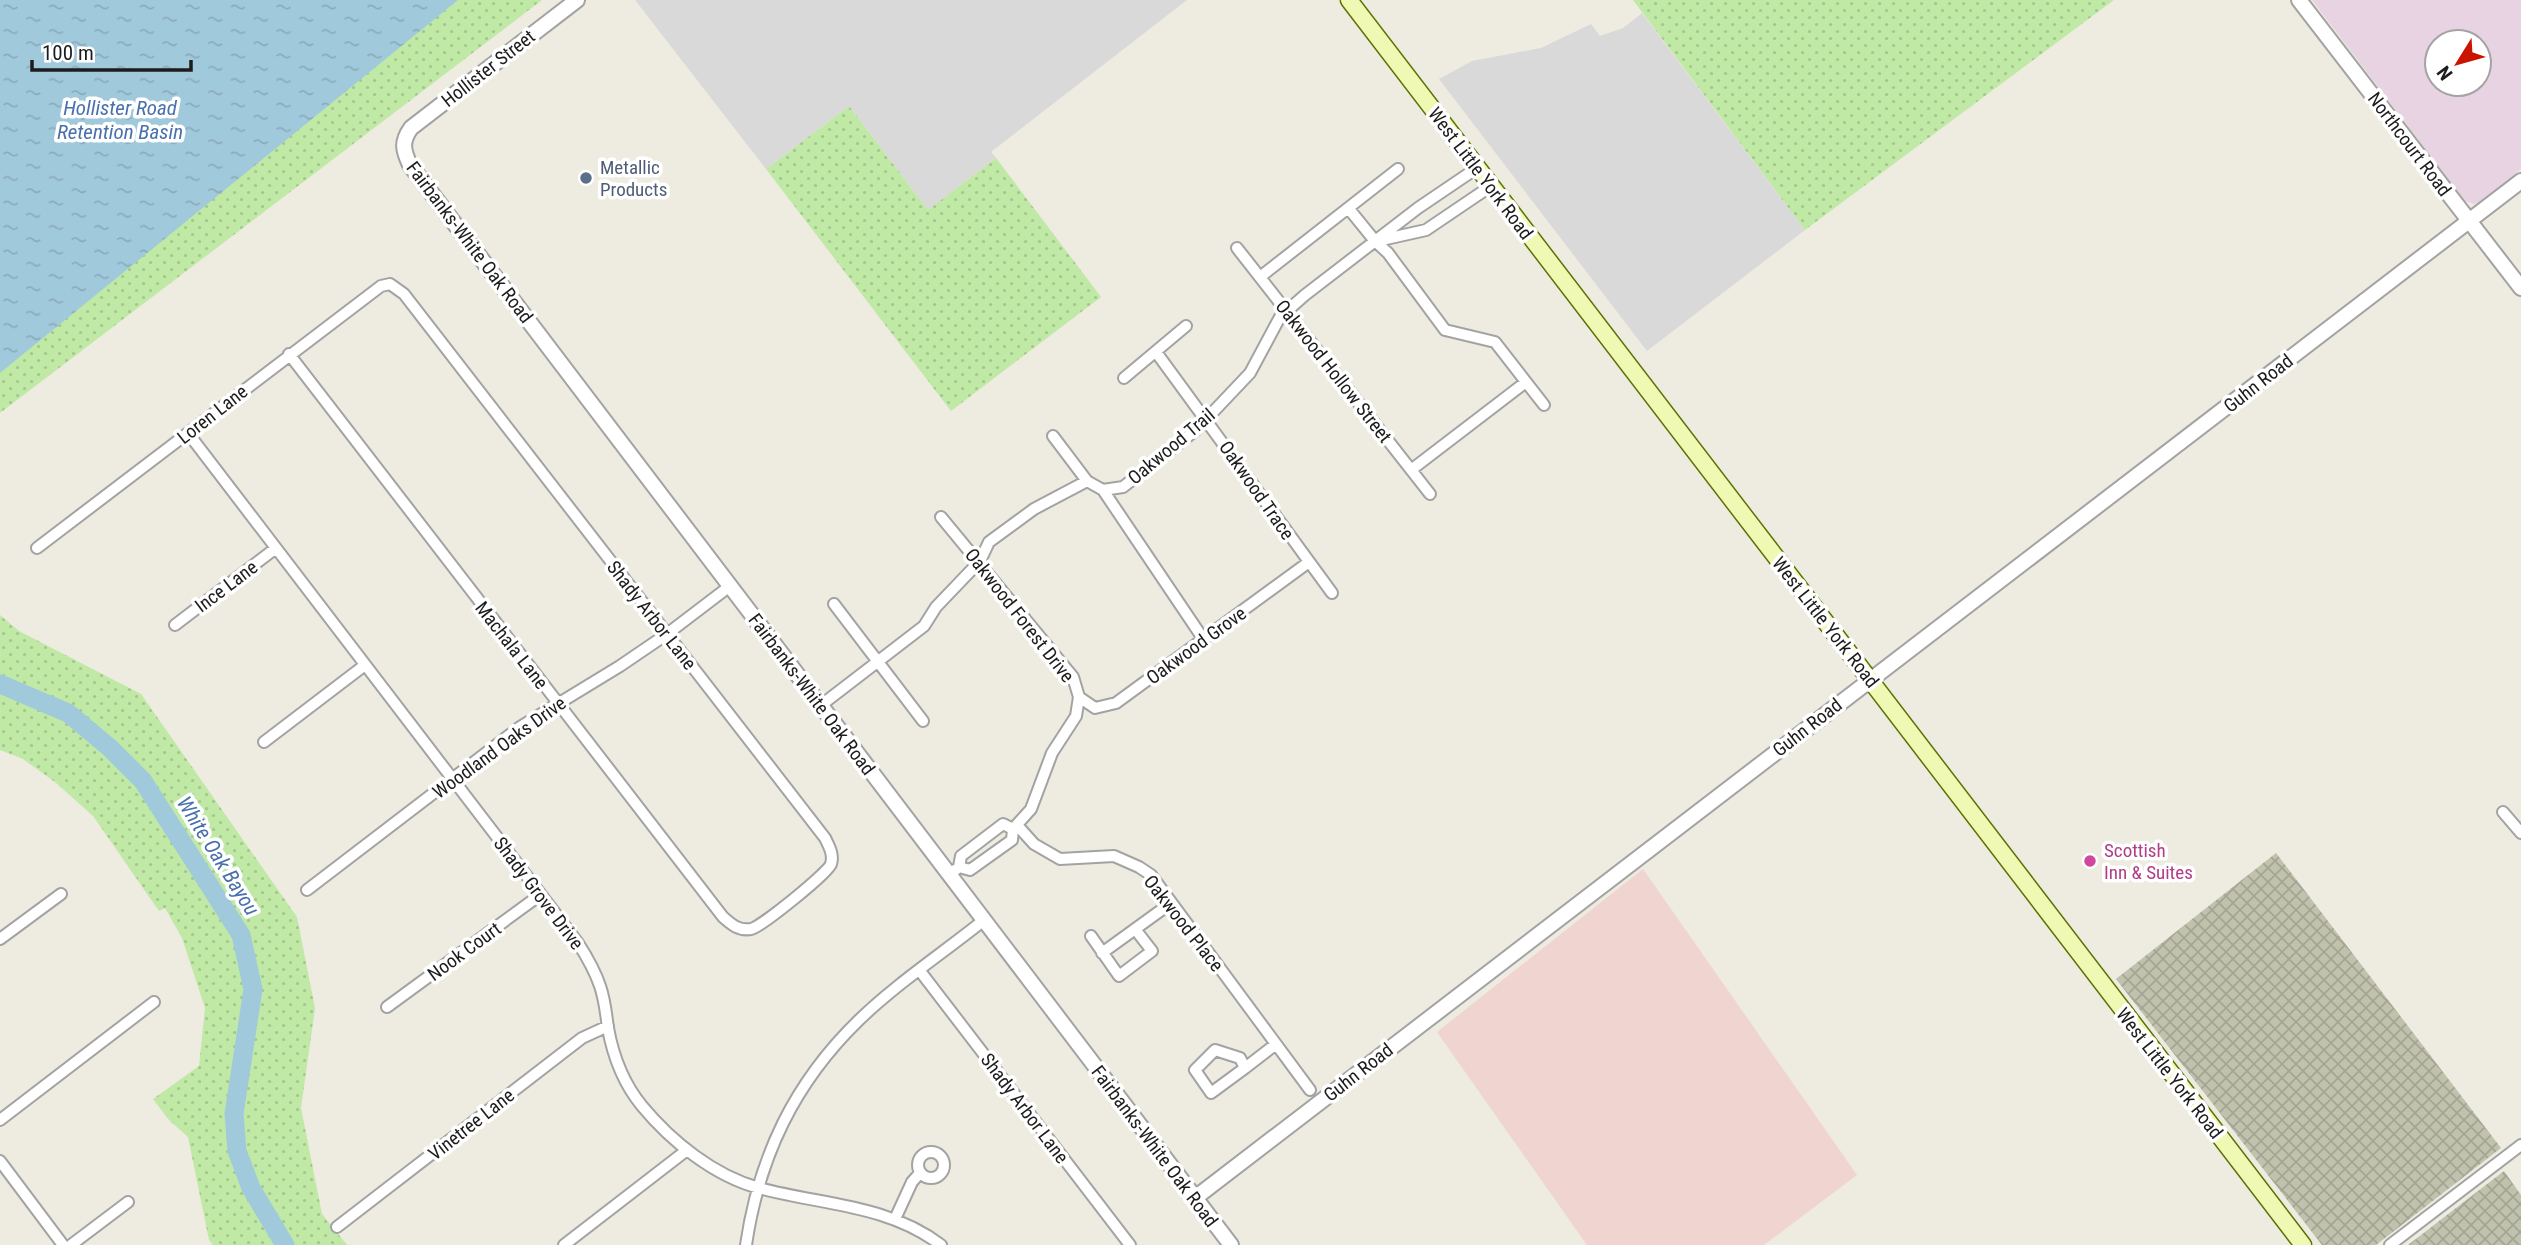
<svg xmlns="http://www.w3.org/2000/svg" width="2521" height="1245" font-family="'Roboto Condensed',sans-serif">
	<style>
		.residential { fill: #dad9d9 }
		.commercial { fill: #efd4d0 }
		.industrial { fill: #e7d3e1; fill-rule: evenodd }
		.construction { fill: url(#construction-cross-hatch) }
		.grass { fill: url(#grass-dots) }
		.water { fill: url(#water-ripples) }
		.lines { fill: none; stroke-linecap: round; stroke-linejoin: round }
		.river { stroke: #a1c9dc; stroke-width: 19 }
		.minor-casing { stroke: #a3a3a3; stroke-width: 14 }
		.tertiary-casing { stroke: #a3a3a3; stroke-width: 18 }
		.secondary-casing { stroke: #5b7204; stroke-width: 19 }
		.minor { stroke: #fff; stroke-width: 10 }
		.tertiary { stroke: #fff; stroke-width: 14 }
		.secondary { stroke: #eff9b4; stroke-width: 16 }
		.service-dot { fill: #5c6f8a; stroke: #fff; stroke-width: 2.5 }
		.hotel-dot { fill: #d1479c; stroke: #fff; stroke-width: 2.5 }
		.labels { text-anchor: middle; stroke-width: 7; stroke-linejoin: round; paint-order: stroke }
		.street-label { font-size: 19px; fill: #1c1c1c; stroke: #fff }
		.service-label { font-size: 19px; fill: #4e5e75; stroke: #fff; text-anchor: start }
		.hotel-label { font-size: 19px; fill: #b23c85; stroke: #fff; text-anchor: start }
		.water-label { font-size: 21px; font-style: italic; fill: #4970ac; stroke: #fff }
	</style>
	<defs>
		<pattern id="construction-cross-hatch" width="8" height="8" patternUnits="userSpaceOnUse" patternTransform="scale(1.75)"><rect width="8" height="8" fill="#c0c2ad"/><path d="M0 0l8 8M0 8l8-8" fill="none" stroke="#a4a694"/></pattern>
		<pattern id="grass-dots" width="8" height="8" patternUnits="userSpaceOnUse" patternTransform="scale(1.75)"><rect width="8" height="8" fill="#c0e9a6"/><path d="M2 2h.1M6 6h.1" fill="none" stroke="#a4c78e" stroke-width="1.8" stroke-linecap="round"/></pattern>
		<pattern id="water-ripples" width="26" height="14" patternUnits="userSpaceOnUse" patternTransform="scale(1.75)"><rect width="26" height="14" fill="#a1c9dc"/><path d="M2 4q2-2 4 0t4 0M15 11q2-2 4 0t4 0" fill="none" stroke="#8aacbc"/></pattern>
	</defs>
	<rect width="100%" height="100%" fill="#eeebe1"/>
	<path class="residential" d="M635,0H1187L991,152L996,158L928,210L849,106L766,169Z
		M1642,13L1805,230L1647,351L1439,79L1472,61L1541,48L1591,24L1600,36L1623,28Z"/>
	<path class="commercial" d="M1643,869L1857,1175L1764,1245H1587L1437,1032Z"/>
	<path class="industrial" d="M2312,0H2521V169L2479,202L2474,204L2465,201ZM2437,42H2479V84H2437Z"/>
	<path class="construction" d="M2276,853L2501,1148L2376,1245H2322L2116,979Z
		M2504,1171L2521,1195V1245H2408Z"/>
	<path class="grass" d="M0,0H542L0,413Z
		M1633,0H2114L1805,230Z
		M849,106L928,210L996,158L1101,297L951,411L766,169Z
		M0,615L19,631L141,694L297,917L315,1008L301,1108L322,1214L347,1245H213L209,1240L188,1137L169,1120L153,1099L199,1066L205,1008L182,938L165,908L159,911L93,816L55,782L23,759L0,750Z"/>
	<path class="water" d="M0,0H458L0,373Z"/>
	<g class="lines">
		<path class="river" d="M0,684L68,713L110,748L143,781L241,935L253,989L234,1114L237,1151L251,1188L285,1245"/>
		<g class="minor-casing">
			<path id="minor" d="M1349,209L1375,241L1388,253L1445,330L1495,342L1544,405
				M1377,241L1426,230L1491,186
				M1237,248L1430,494
				M1260,277L1398,169
				M1156,352L1332,593
				M1124,378L1186,326
				M188,433L578,943C587,957 595,971 600,986C605,1000 606,1014 608,1028C613,1056 624,1084 642,1106C671,1141 714,1176 759,1188C821,1205 887,1204 941,1245
				M1053,436L1087,481L1103,490L1204,640
				M1411,470L1526,382
				M1103,490L1123,487L1196,430L1250,373L1280,317L1305,295L1418,208L1477,168
				M941,517L1073,677L1079,697L1076,716L1052,753L1031,809L1013,829L1012,840L970,870L959,867
				M37,548L381,286L390,284L404,294L825,838C829,846 834,855 831,864C828,873 761,927 751,929C739,931 732,925 723,917L289,354
				M834,604L923,721
				M175,625L276,548
				M1079,697L1095,708L1116,703L1309,562
				M820,706L924,626L936,607L980,561L989,542L1034,509L1087,481
				M264,742L365,665
				M2503,812L2521,833
				M1017,825L1034,844L1060,859L1114,856L1139,867L1151,875L1310,1090
				M954,871L959,867L961,856L1003,824L1013,829
				M307,890L520,727L620,666L667,634L730,586
				M1091,936L1119,976L1152,951L1135,929
				M0,939L61,894
				M1102,953L1171,903
				M920,971L1130,1245
				M387,1007L540,895
				M1215,1050L1240,1058L1245,1068L1211,1093L1195,1070Z
				M1245,1068L1276,1044
				M0,1120L154,1002
				M918 1165a13 13 0 1 1 26 0a13 13 0 1 1-26 0Z
				M0,1161L63,1245
				M895,1219L912,1182L920,1173
				M337,1227L582,1038L608,1026
				M71,1245L128,1202
				M564,1245L687,1150
				M746,1245C759,1157 794,1083 859,1020C896,984 943,953 984,920
				M2390,1245L2521,1145"/>
		</g>
		<g class="tertiary-casing">
			<path id="tertiary" d="M577,0L411,128C401,142 403,150 410,165L1231,1245
				M2299,0L2521,288
				M1195,1198L2521,181"/>
		</g>
		<g class="secondary-casing">
			<path id="secondary" d="M1349,0L2303,1245"/>
		</g>
		<use href="#minor" class="minor"/>
		<use href="#tertiary" class="tertiary"/>
		<use href="#secondary" class="secondary"/>
	</g>
	<circle class="service-dot" cx="586" cy="178" r="7"/>
	<circle class="hotel-dot" cx="2090" cy="861" r="7"/>
	<g class="labels">
		<g class="street-label">
			<text transform="translate(488 68) rotate(-38)" y="7">Hollister Street</text>
			<text transform="translate(2410 144) rotate(53)" y="7">Northcourt Road</text>
			<text transform="translate(1481 173) rotate(53)" y="7">West Little York Road</text>
			<text transform="translate(470 242) rotate(53)" y="7">Fairbanks-White Oak Road</text>
			<text transform="translate(1334 371) rotate(52)" y="7">Oakwood Hollow Street</text>
			<text transform="translate(2258 383) rotate(-38)" y="7">Guhn Road</text>
			<text transform="translate(212 414) rotate(-38)" y="7">Loren Lane</text>
			<text transform="translate(1171 446) rotate(-40)" y="7">Oakwood Trail</text>
			<text transform="translate(1257 490) rotate(55)" y="7">Oakwood Trace</text>
			<text transform="translate(226 586) rotate(-37)" y="7">Ince Lane</text>
			<text transform="translate(652 615) rotate(52)" y="7">Shady Arbor Lane</text>
			<text transform="translate(1020 615) rotate(52)" y="7">Oakwood Forest Drive</text>
			<text transform="translate(1826 622) rotate(52)" y="7">West Little York Road</text>
			<text transform="translate(512 645) rotate(52)" y="7">Machala Lane</text>
			<text transform="translate(1196 645) rotate(-36)" y="7">Oakwood Grove</text>
			<text transform="translate(812 694) rotate(53)" y="7">Fairbanks-White Oak Road</text>
			<text transform="translate(1807 727) rotate(-38)" y="7">Guhn Road</text>
			<text transform="translate(499 747) rotate(-36)" y="7">Woodland Oaks Drive</text>
			<text transform="translate(539 893) rotate(53)" y="7">Shady Grove Drive</text>
			<text transform="translate(1184 923) rotate(52)" y="7">Oakwood Place</text>
			<text transform="translate(464 951) rotate(-36)" y="7">Nook Court</text>
			<text transform="translate(1358 1072) rotate(-38)" y="7">Guhn Road</text>
			<text transform="translate(2170 1073) rotate(52)" y="7">West Little York Road</text>
			<text transform="translate(1025 1108) rotate(53)" y="7">Shady Arbor Lane</text>
			<text transform="translate(471 1124) rotate(-38)" y="7">Vinetree Lane</text>
			<text transform="translate(1155 1146) rotate(53)" y="7">Fairbanks-White Oak Road</text>
		</g>
		<g class="service-label">
			<text x="600" y="174">Metallic<tspan x="600" dy="22">Products</tspan></text>
		</g>
		<g class="hotel-label">
			<text x="2104" y="857">Scottish<tspan x="2104" dy="22">Inn &amp; Suites</tspan></text>
		</g>
		<g class="water-label">
			<text x="120" y="115">Hollister Road<tspan x="120" dy="24">Retention Basin</tspan></text>
			<text transform="translate(218 856) rotate(58)" y="7">White Oak Bayou</text>
		</g>
	</g>
	<g transform="translate(2458 63) rotate(233)"><circle r="33" fill="#ffffff" stroke="#a4a4a4" stroke-width="2"/>
	<path d="M0-5L12 26L0 18L-12 26Z" fill="#c81400"/>
	<text y="-10" font-size="19" font-weight="bold" text-anchor="middle" fill="#1c1c1c">N</text>
	</g>
	<path d="M32 60v10h159v-10" fill="none" stroke="#1c1c1c" stroke-width="3.5"/>
	<text x="42" y="60" font-size="21" fill="#1c1c1c" stroke="#ffffff" stroke-width="5" paint-order="stroke">100 m</text>
</svg>
